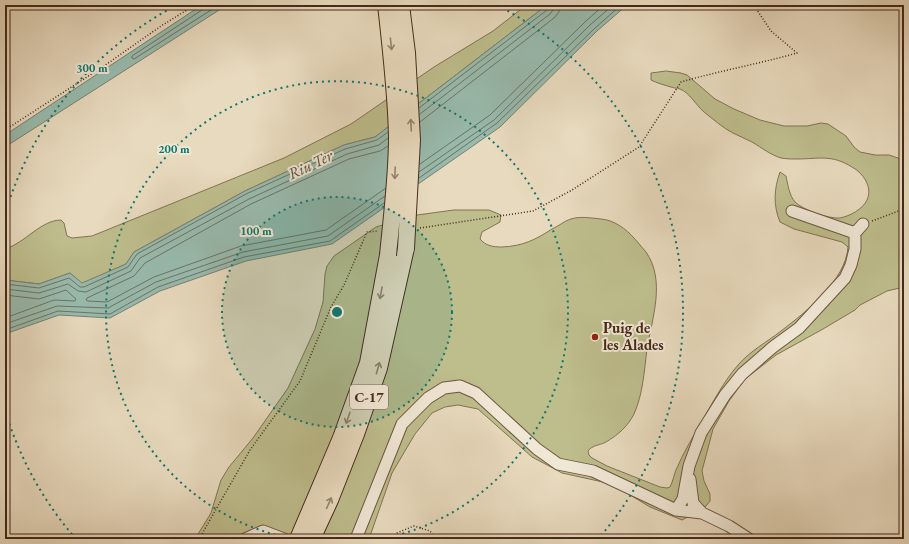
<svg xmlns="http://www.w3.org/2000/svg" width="909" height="544" font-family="'EB Garamond',serif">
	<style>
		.green { fill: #bebd8c; stroke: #827352 }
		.water { fill: #98bbae; stroke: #778172 }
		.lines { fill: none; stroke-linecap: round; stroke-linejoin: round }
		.shore { stroke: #6f7264; stroke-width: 1 }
		.minor-casing { stroke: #6e5542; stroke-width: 13 }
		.highway-casing { stroke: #462919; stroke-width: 18 }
		.path { stroke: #462919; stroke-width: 1.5; stroke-dasharray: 1 2; stroke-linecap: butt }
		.minor { stroke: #f0e7d5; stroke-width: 11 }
		.highway { stroke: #e8dabe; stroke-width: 16 }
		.highway-bridge-casing { stroke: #462919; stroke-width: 18; stroke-linecap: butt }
		.highway-bridge { stroke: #e8dabe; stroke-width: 16 }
		.oneway { stroke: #97826c }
		.ring { fill: none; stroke: #0f766e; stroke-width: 2; stroke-dasharray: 2 4 }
		.poi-dot { fill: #8f2418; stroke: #f0e7d5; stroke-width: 1.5 }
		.labels { text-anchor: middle; stroke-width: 4; stroke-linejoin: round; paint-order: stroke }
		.shield { fill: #f0e7d5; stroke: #796251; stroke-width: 1 }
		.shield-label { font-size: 14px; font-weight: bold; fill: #462919 }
		.poi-label { font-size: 15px; font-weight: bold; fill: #462919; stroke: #f0e7d5; text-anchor: start }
		.water-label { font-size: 16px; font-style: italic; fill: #5a4e3e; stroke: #f0e7d5 }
		.centre { fill: #0f766e; stroke: #f0e7d5; stroke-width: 2 }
		.ring-label { font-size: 12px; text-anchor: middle; font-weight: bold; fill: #0f766e; stroke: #f0e7d5; stroke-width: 4; stroke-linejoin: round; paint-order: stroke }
	</style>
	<rect width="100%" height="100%" fill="#e8dabe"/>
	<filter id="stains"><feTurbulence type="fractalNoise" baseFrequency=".005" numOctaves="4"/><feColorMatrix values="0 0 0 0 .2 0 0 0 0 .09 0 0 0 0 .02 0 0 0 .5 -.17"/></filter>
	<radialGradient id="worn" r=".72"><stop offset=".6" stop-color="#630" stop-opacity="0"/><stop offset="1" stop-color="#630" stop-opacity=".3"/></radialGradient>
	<path class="green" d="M529,5H547L375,137L344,145L245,191L134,252L126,264L82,284L70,273L39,284L5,280V249C25,243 41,220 61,220L64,223L67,236L72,238L92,236L284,158L351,124L434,67L493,31L520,10Z
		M666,71L681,73L687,75L715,99L734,109L760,120L784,126H807L821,123L828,124L846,136L854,147L860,152L875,155H889L904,160V287L887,291L860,305L855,310L823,329L776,355L745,379L729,401L713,429L702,471L704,481L710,494V501L706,506L699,511L682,520L650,507L612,484L562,473L551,467L532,457L478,409L458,405L445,407L432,413L415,434L392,473L369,539H195L211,513L221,480L229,467L253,438L288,388L315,329L323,302L325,274L327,266L334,256L376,227L417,215L454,210H489L501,215L500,222L482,232L480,239C486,246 493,247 502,247C523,246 535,240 552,229C559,226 564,221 571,219C580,216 591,218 601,219C614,220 626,229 634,238C638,243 642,247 646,252C666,281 652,318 647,349C644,372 643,394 634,414C628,426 618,435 606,442C601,445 592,445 588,451L589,455L592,458L607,466L660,487L667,488L670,487C673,481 674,475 676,470C683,453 693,437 702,421C713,402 724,381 738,365C750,351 767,342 781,331C806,312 846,280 848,247L842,242L794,229L780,222C773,205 774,189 780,172L786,176C788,185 789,195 795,202C803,210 829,219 840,218C850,216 863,209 867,200C873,187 863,173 852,167C831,154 819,159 797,159C792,159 786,159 781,158C771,155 762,148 752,142C746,139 739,136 733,133C723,128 713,119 704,112C695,104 690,93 680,89C677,88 673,88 671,87C664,85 657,83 651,80V73Z"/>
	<path class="water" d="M202,5H227L5,147V135Z
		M547,5H627L597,31L500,127L332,244L246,261L160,291L110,318L59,315L5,334V280L39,284L70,273L82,283L126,264L134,252L245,191L344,145L375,137Z"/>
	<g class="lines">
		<path class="shore" d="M204,5L202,10L132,56V58L134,59L219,5
			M419,108L547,10L549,5
			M420,114L550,14L553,10L554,5
			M420,122L554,18L559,12L560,5
			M420,164L490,115L586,21L604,5
			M419,172L494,120L590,25L613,5
			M419,178L497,123L594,29L621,5
			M386,188L326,230L241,246L154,277L107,302L88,301L86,300L87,298L134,276L145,263L251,204L349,159L380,151L388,146
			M5,284L39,288L69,278L80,287H84L128,267L137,254L246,194L345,149L377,140L388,132
			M5,289L39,293L68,284L78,291L86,292L131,271L140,258L249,199L347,154L379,145L388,138
			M5,295L39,299L66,290L76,299L75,301L54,300L5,318
			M5,324L57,306L108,308L156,282L243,252L328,236L385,196
			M5,330L58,311L110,314L158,287L244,257L330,241L384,203"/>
		<g class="minor-casing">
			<path id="minor" d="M792,211L855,233
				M690,479L693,503L702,513
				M676,510L683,499L689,466L701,433L725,395L742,374L773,347L799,328L845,278L851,265L855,249V233L863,224
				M245,539L263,531L284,539
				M356,539L402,424L428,398L444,388L460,386L476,393L537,449L558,464L593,471L676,510L702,513L729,526L749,539"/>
		</g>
		<g class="highway-casing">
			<path id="highway" d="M298,539L341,438L368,363L388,255
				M312,539L330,500L356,434L379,368L406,248"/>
		</g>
		<path class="path" d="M5,130L104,66L161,26L195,5
			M872,221L904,209
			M420,228L533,211L572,190L639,147L681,82C719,71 758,64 797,53L771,31L755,7V5
			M199,539L250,450L300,381L331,307L344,285L367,232L378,231
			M390,539L397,533L414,526L430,531L436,539"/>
		<use href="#minor" class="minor"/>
		<use href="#highway" class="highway"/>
		<g class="highway-bridge-casing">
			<path id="highway-bridge" d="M386,5C391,49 396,92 397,136C397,176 392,215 388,255
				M401,5L407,53L412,140L406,248"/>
		</g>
		<use href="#highway-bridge" class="highway-bridge"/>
	</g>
	<defs><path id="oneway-shaft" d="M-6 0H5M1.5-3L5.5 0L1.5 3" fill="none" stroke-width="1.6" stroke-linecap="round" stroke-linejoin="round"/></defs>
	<g class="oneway">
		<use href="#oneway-shaft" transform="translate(391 44) rotate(84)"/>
		<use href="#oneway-shaft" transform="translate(411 125) rotate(-93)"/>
		<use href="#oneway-shaft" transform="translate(395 173) rotate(92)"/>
		<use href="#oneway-shaft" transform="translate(381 293) rotate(101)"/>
		<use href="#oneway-shaft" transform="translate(378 368) rotate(-74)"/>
		<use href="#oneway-shaft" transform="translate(348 418) rotate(109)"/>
		<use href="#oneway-shaft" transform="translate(329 503) rotate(-66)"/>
	</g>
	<circle cx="337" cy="312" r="115" fill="#0f766e" fill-opacity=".12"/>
	<g class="ring">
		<circle cx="337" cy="312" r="115"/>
		<path d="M293 539A231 231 0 1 1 381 539"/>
		<path d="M76 539A346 346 0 0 1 5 410M5 214A346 346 0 0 1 177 5M497 5A346 346 0 0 1 598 539"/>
	</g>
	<circle class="poi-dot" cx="595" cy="337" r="4"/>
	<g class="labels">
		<rect class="shield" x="350" y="385" width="38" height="24" rx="3"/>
		<g class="shield-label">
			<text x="369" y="402">C-17</text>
		</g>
		<g class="poi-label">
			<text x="603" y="333">Puig de<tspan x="603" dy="17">les Alades</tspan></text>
		</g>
		<g class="water-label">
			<text transform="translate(310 164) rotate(-26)" y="6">Riu Ter</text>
		</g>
	</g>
	<circle cx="337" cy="312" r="6" class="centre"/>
	<g class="ring-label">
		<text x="92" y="72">300 m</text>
		<text x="174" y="153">200 m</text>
		<text x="256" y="235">100 m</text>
	</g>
	<rect width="909" height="544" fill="none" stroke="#e8dabe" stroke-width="20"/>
	<rect x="6" y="6" width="897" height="532" fill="none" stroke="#462919" stroke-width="2"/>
	<rect x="10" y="10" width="889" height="524" fill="none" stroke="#462919"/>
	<rect width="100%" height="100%" filter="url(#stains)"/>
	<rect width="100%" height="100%" fill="url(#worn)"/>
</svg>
